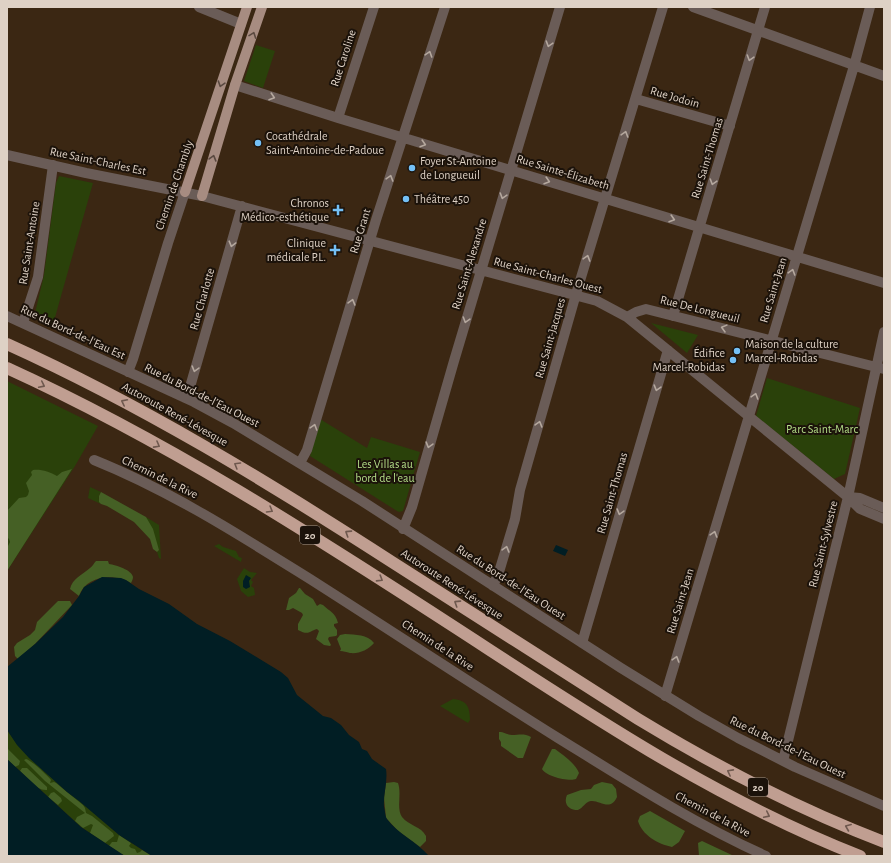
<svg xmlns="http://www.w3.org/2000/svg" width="891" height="863" font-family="'Alegreya Sans',sans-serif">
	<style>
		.green { fill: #2a410a }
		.forest { fill: #456025 }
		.water { fill: #011e24 }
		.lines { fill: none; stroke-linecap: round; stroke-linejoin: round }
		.minor { stroke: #6a5c57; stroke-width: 10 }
		.major { stroke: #a78c81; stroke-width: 10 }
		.highway { stroke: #c09e91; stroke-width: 12 }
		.oneway { stroke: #5a4940 }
		.oneway2 { stroke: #b5a89e }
		.oneway3 { stroke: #6e584e }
		.poi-dot { fill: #74c0f6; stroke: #1b120a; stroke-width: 1.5 }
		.labels { text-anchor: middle; stroke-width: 4; stroke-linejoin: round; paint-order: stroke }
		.shield { fill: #1b120a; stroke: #a4988d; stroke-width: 1 }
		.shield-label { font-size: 11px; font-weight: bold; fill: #ded1c5 }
		.street-label { font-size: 12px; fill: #ded1c5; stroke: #1b120a }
		.poi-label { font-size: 12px; fill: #ded1c5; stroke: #1b120a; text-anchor: start }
		.park-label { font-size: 12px; fill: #b4de88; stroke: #1b120a }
	</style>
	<rect width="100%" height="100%" fill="#3b2713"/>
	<path class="green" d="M256,45L275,51L263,88L244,81Z
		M59,176L93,183L52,328L38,321L36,314L35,313L44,275L56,183Z
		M651,323L698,335L687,353Z
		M767,378L860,408L845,474L834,479L756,416Z
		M7,381L98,426L75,466L7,571Z
		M320,419L367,448L371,437L420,452L403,511L399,512L397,511L310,456Z
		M90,487L101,492C98,496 98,500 101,504L88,498Z
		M146,517L159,525L161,559L159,558L157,552L159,550Z
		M219,544L223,547L236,551L239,557L242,558L241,562L214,546Z
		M244,568L250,572L257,573L251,580L253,582L251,586L254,588L255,595L248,597L241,591L237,579Z
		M453,699C467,700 470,707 470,720L468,723L440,706Z
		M7,730C27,758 53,779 79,800C90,809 100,819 111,828C124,839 138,847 152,856H125L105,843L81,827L7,759Z"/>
	<path class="forest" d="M72,469L7,571V548L10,542L9,539L7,537V511L19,498L26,497L28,495L29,491L26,483L32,475L31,472L33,470C41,469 50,472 57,476L62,472Z
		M101,492L146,517L153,529L159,550L157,552L153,549L150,539L134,522L107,506L101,504L99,502V496Z
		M96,561H108L109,564C116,565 132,570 133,577C133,579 132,581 131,583C115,573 86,575 79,596L70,589C72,579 83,574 90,568C92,567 94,563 96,561Z
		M299,588H300L305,594L313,599L317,606L320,604L323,605C330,612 335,612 338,623L334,624V626L337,630V635L336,636L329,637L328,639L331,645L330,646L324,645L316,639L319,631L317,629C309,631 309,636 298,630V624L303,615L302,613L293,608L289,610H286L289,598L296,593Z
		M58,601H70L72,605L35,644L18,659L15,656L14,647L17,643L30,635L35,630L37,622Z
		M345,634C356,635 367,634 374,643C368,650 359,654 350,653C346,652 344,651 340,651L341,649L337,639L340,635Z
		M499,732C505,732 507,735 512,735C519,735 524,733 531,737L523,758H518L501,746V742L499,739Z
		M7,748L20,761L19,765L15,767L7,759Z
		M552,749H555C563,755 576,764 579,773L576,779C569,782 545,776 542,769Z
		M26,759C31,760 47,775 51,780L50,783L54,782L56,783L83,805L85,808L86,813L92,816L113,833L114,836L105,843L90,833L93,825L91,824L83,828L75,821L77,817L85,813L45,781L24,760Z
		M22,768H27L47,787V790C36,791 27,778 20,771Z
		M394,782L398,783C402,794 396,808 402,817C409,826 421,826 426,836V841L420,847L398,831L386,818L384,798L386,783Z
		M602,782L612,784L616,789L617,797C610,812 600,800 591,801C585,802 583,808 578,810C569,810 563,804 567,795L581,790L591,789L594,785Z
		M54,792L61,798L62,801L58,805L48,797L51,793Z
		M650,811L685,831L679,842L672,847C658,844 642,835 638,821L640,816Z
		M119,835L131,843L129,846L131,848L135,849L137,853L140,852L142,850L152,856H125L109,846L112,842H117Z
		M702,841L734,856H699L698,843Z"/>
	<path class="water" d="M556,545L568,550L565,556L553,551Z
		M246,575L251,578L249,581L250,587L246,589L243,587V581Z
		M102,577L121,578L126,580L139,589L169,604L197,624L230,641L281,672L288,678L297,695L323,716L331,718L341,725L349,735L359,742L362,749L367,751L372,759L386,769C388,782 383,794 384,807C385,810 385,816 387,819C397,833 417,842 429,856H152L119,835L79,801L67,792L29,758L17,745L7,730V667L35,644L63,617L79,596L84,587Z
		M7,759L81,827L125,856H7Z"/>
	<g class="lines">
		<path class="minor" d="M199,7L241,24
			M693,7L884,76
			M235,85L338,118L884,283
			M636,99L730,126
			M338,118L374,7
			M7,155L86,173L202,196L597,301L627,317L848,497L860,509L884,519
			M7,316L194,402L233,423L362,501L621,668L699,716L738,738L795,767L884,806
			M673,316L765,7
			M627,317L636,312L646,309L884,369
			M23,323L38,277L53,165
			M128,372L133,359L168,243L185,192
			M185,398L190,387L242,206
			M94,460C171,491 241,536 310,579C393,632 475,686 558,738C626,780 693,823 766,856
			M300,463L307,450L376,220L445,7
			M848,497L860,498L884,508
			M403,529L412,507L454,361L560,7
			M493,586L499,572L515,519L520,490L576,294L663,7
			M582,643L668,350
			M665,696L854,66L870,7
			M783,761L848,497L884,332"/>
		<path class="major" d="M185,192L247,7
			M202,196L235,85L262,7"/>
		<path class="highway" d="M7,344C142,405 268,482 392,562C474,614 556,667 638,719C717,767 798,809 884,842
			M7,368C165,440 311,534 456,628C587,713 714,799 860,856"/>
	</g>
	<defs><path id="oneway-chevron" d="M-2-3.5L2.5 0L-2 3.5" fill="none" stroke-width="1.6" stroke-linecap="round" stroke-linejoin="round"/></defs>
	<g class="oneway">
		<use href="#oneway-chevron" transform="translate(253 35) rotate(-70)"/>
		<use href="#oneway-chevron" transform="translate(221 84) rotate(108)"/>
		<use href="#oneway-chevron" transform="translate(213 158) rotate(-74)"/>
	</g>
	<g class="oneway2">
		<use href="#oneway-chevron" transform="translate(549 44) rotate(107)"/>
		<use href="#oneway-chevron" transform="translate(429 54) rotate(-72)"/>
		<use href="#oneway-chevron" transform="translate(750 58) rotate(107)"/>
		<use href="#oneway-chevron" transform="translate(272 97) rotate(18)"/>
		<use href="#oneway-chevron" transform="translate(625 134) rotate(-73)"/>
		<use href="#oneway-chevron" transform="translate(423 144) rotate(17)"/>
		<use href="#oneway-chevron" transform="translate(390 178) rotate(-73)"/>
		<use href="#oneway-chevron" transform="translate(547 181) rotate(17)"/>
		<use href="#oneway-chevron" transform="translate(713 182) rotate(107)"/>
		<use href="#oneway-chevron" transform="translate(503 196) rotate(107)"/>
		<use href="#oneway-chevron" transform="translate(672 219) rotate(17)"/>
		<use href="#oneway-chevron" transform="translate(232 244) rotate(105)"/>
		<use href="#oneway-chevron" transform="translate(587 258) rotate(-73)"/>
		<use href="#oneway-chevron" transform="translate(792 272) rotate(-73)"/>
		<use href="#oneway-chevron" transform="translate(352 302) rotate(-74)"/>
		<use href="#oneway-chevron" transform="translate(466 320) rotate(107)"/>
		<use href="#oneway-chevron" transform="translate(724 328) rotate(-165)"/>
		<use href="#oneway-chevron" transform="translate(195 369) rotate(106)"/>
		<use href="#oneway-chevron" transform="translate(657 388) rotate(106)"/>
		<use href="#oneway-chevron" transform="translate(755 396) rotate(-73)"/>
		<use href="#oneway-chevron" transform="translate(539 424) rotate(-74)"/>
		<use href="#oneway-chevron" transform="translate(314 427) rotate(-73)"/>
		<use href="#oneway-chevron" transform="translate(429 445) rotate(106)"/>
		<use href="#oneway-chevron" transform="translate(620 512) rotate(106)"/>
		<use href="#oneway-chevron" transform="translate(714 534) rotate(-73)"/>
		<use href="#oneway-chevron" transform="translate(506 549) rotate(-74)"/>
		<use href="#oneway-chevron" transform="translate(676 659) rotate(-73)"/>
	</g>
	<g class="oneway3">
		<use href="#oneway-chevron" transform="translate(42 385) rotate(26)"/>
		<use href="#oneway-chevron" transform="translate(124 402) rotate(-153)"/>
		<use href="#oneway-chevron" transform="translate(157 445) rotate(29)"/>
		<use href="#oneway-chevron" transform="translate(237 465) rotate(-149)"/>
		<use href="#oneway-chevron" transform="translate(270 510) rotate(31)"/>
		<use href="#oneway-chevron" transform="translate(348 533) rotate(-147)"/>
		<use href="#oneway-chevron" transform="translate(380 579) rotate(32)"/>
		<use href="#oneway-chevron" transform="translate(457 603) rotate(-147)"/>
		<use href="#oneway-chevron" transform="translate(730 772) rotate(-152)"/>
		<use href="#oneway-chevron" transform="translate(767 815) rotate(26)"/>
		<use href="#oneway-chevron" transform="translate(848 827) rotate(-158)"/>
	</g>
	<g class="poi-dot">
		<circle cx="258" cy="143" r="4"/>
		<circle cx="412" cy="168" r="4"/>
		<circle cx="406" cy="199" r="4"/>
		<path d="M336 204h4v4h4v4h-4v4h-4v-4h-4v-4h4z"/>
		<path d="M333 244h4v4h4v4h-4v4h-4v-4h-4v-4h4z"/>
		<circle cx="737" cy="351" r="4"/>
		<circle cx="733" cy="360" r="4"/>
	</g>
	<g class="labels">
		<g class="shield">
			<rect x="300" y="526" width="20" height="18" rx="3"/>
			<rect x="748" y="778" width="20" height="18" rx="3"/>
		</g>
		<g class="shield-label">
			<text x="310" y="539">20</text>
			<text x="758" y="791">20</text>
		</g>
		<g class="street-label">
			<text transform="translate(343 58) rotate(-72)" y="4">Rue Caroline</text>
			<text transform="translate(675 97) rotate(16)" y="4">Rue Jodoin</text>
			<text transform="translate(707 158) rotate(-73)" y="4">Rue Saint-Thomas</text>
			<text transform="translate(98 161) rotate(12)" y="4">Rue Saint-Charles Est</text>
			<text transform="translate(563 172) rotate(17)" y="4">Rue Sainte-Élizabeth</text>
			<text transform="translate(174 185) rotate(-71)" y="4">Chemin de Chambly</text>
			<text transform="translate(360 231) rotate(-73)" y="4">Rue Grant</text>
			<text transform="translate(29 243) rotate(-81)" y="4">Rue Saint-Antoine</text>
			<text transform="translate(469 264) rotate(-73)" y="4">Rue Saint-Alexandre</text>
			<text transform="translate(548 275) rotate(15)" y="4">Rue Saint-Charles Ouest</text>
			<text transform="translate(773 290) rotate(-73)" y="4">Rue Saint-Jean</text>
			<text transform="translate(202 299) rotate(-74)" y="4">Rue Charlotte</text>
			<text transform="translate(700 309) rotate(14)" y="4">Rue De Longueuil</text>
			<text transform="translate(73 332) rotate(25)" y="4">Rue du Bord-de-l'Eau Est</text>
			<text transform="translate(550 338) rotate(-74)" y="4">Rue Saint-Jacques</text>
			<text transform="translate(202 395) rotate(27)" y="4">Rue du Bord-de-l'Eau Ouest</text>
			<text transform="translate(175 414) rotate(29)" y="4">Autoroute René-Lévesque</text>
			<text transform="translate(160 477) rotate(26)" y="4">Chemin de la Rive</text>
			<text transform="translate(612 493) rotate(-74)" y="4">Rue Saint-Thomas</text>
			<text transform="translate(823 544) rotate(-76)" y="4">Rue Saint-Sylvestre</text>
			<text transform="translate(511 582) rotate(33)" y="4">Rue du Bord-de-l'Eau Ouest</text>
			<text transform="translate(452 584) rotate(33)" y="4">Autoroute René-Lévesque</text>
			<text transform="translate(680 601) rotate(-73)" y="4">Rue Saint-Jean</text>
			<text transform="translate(438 645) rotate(33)" y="4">Chemin de la Rive</text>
			<text transform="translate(788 747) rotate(26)" y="4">Rue du Bord-de-l'Eau Ouest</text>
			<text transform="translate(713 814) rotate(28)" y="4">Chemin de la Rive</text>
		</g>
		<g class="poi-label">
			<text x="266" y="140">Cocathédrale<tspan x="266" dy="14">Saint-Antoine-de-Padoue</tspan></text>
			<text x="420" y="165">Foyer St-Antoine<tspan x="420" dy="14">de Longueuil</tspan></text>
			<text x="414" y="203">Théâtre 450</text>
			<text x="329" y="207" text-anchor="end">Chronos<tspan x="329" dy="14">Médico-esthétique</tspan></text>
			<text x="326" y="247" text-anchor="end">Clinique<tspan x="326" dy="14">médicale P.L.</tspan></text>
			<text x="745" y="348">Maison de la culture<tspan x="745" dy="14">Marcel-Robidas</tspan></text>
			<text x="725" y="357" text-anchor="end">Édifice<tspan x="725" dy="14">Marcel-Robidas</tspan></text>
		</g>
		<g class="park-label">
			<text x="822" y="433">Parc Saint-Marc</text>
			<text x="385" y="468">Les Villas au<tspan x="385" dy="14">bord de l'eau</tspan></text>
		</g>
	</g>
	<rect width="891" height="863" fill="none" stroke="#ded1c5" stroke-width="16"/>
</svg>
